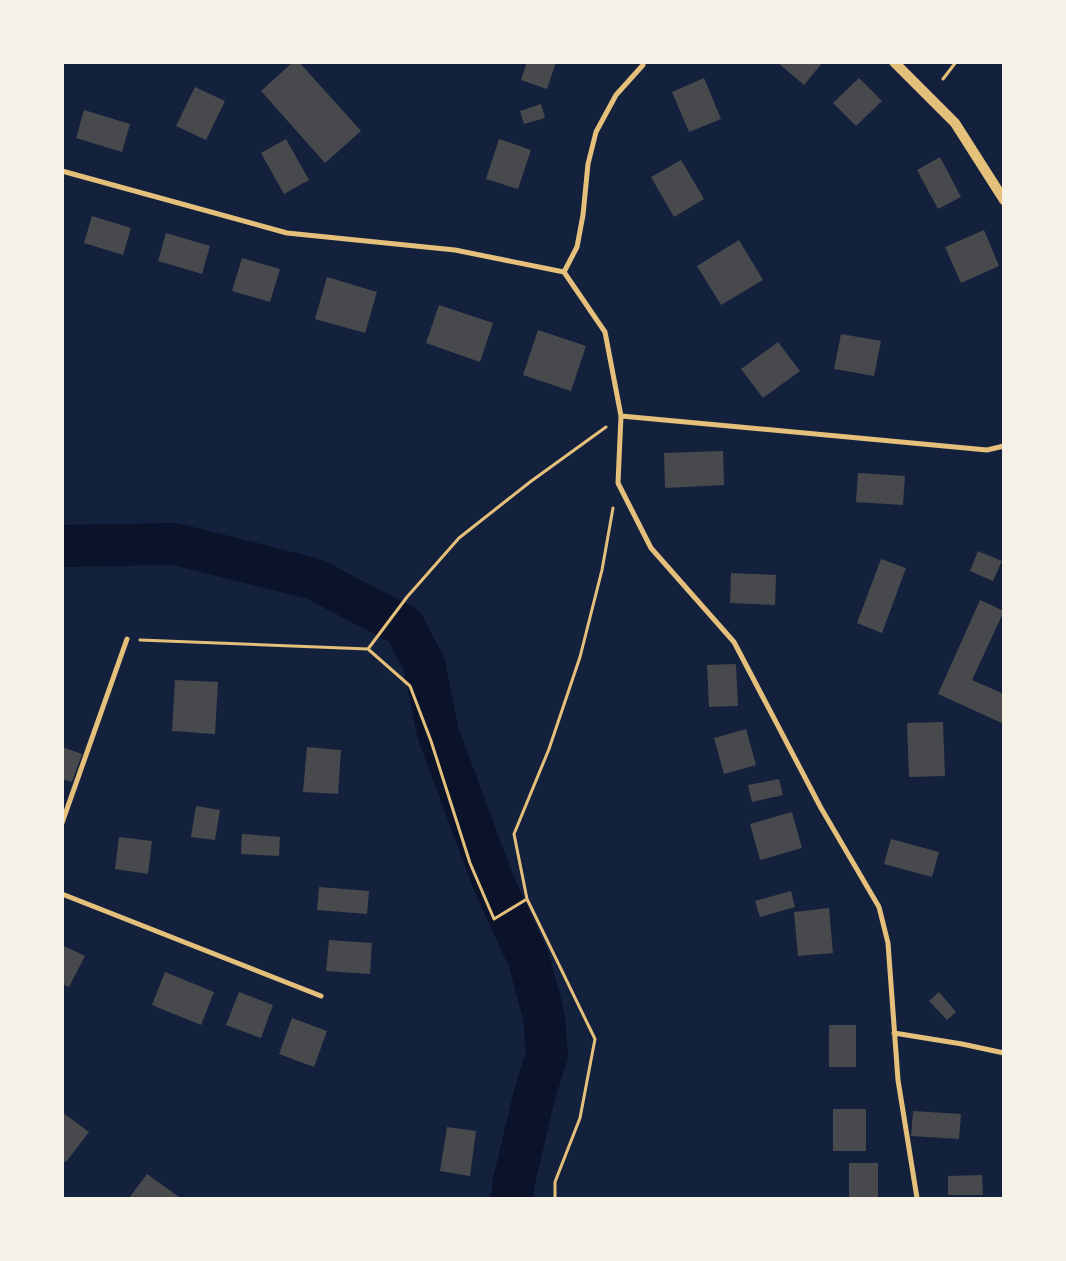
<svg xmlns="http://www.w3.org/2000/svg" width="1066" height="1261" font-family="'Work Sans',sans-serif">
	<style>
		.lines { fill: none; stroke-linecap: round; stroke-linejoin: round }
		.river { stroke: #0b132b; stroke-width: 42 }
		.building { fill: #48494c }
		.path { stroke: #e5c07b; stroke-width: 3 }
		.minor { stroke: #e5c07b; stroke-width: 5 }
		.secondary { stroke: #e5c07b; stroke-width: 10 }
	</style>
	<rect width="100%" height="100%" fill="#14213d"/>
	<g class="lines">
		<path class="river" d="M62,546L175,544L314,579L404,626L424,664L438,733L494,884L529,960L544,1017L547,1055L535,1093L513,1185L512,1198"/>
	</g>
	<path class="building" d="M293,62H299L361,131L325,163L261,91Z
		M527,62H556L547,89L521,80Z
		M777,62H823L804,85Z
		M704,78L721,119L689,132L672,92Z
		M859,78L882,101L856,126L833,103Z
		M195,87L225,101L206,140L176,126Z
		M541,104L545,118L524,124L520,111Z
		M84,110L130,124L122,152L76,138Z
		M286,139L309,180L284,194L261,153Z
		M499,139L531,150L518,189L486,179Z
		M940,157L961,197L938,209L917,170Z
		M681,160L704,199L674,217L651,177Z
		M92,216L131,228L123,255L84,243Z
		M984,230L999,266L961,283L945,247Z
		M166,233L210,246L202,274L158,261Z
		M739,240L763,280L721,305L697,266Z
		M242,258L280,269L270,302L232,291Z
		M327,277L377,292L365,333L315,319Z
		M439,305L493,323L480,362L426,343Z
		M538,330L586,346L571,391L523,375Z
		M841,334L881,341L874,376L834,369Z
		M778,342L800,371L763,398L741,369Z
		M723,451L724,485L665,488L664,453Z
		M858,473L905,476L903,505L856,502Z
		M978,551L1002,561L993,581L970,571Z
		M881,559L906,568L882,633L857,623Z
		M731,573L776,575L775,605L730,603Z
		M980,600L1004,611L972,680L1004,694V724L938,694Z
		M736,664L738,706L709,707L707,665Z
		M175,680L218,682L215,734L172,731Z
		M943,722L945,776L909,777L907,723Z
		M746,729L756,765L724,774L714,738Z
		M62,747L82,754L72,782L62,779Z
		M307,747L341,750L338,794L303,792Z
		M779,779L783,795L752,802L748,785Z
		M196,806L220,810L215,840L191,837Z
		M792,812L802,848L760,860L750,824Z
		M242,834L280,837L279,856L241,854Z
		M119,837L152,841L148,874L115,869Z
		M891,839L939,852L932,877L884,864Z
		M319,887L369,891L367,914L317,910Z
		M791,891L795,907L760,917L755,901Z
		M829,908L833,953L798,956L794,912Z
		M329,940L372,943L370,974L326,971Z
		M62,945L85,956L69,987L62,984Z
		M165,972L214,992L201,1025L152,1005Z
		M239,992L273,1005L261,1038L226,1025Z
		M939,992L956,1012L947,1020L929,1001Z
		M292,1018L327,1031L314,1067L279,1054Z
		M829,1025H856V1067H829Z
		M833,1109H866V1151H833Z
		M913,1111L961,1114L959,1139L911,1136Z
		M62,1112L89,1132L66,1162L62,1160Z
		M447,1127L476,1131L470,1176L440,1171Z
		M849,1163H878V1198H849Z
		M147,1174L179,1197L178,1198H129Z
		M982,1175L983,1195H948V1176Z"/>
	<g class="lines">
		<path class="path" d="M943,79L956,62
			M140,640L368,649L410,686L431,741L470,863L494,919L527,899
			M368,649L407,597L459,538L530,482L606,427
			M555,1198V1182L580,1118L595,1039L527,899L514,834L549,749L580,657L602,570L613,508"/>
		<path class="minor" d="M62,171L287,233L455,250L564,272L605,332L621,416L618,483L651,548L734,642L821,808L879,907L888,943L898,1080L917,1198
			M564,272L577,247L583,215L588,164L596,132L616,95L643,65
			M621,416L987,450L1004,446
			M62,823L127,639
			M62,894L321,996
			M894,1033L962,1044L1004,1053"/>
		<path class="secondary" d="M894,62L955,123L1004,200"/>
	</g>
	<rect width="1066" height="1261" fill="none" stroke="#f6f1e7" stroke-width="128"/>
</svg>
